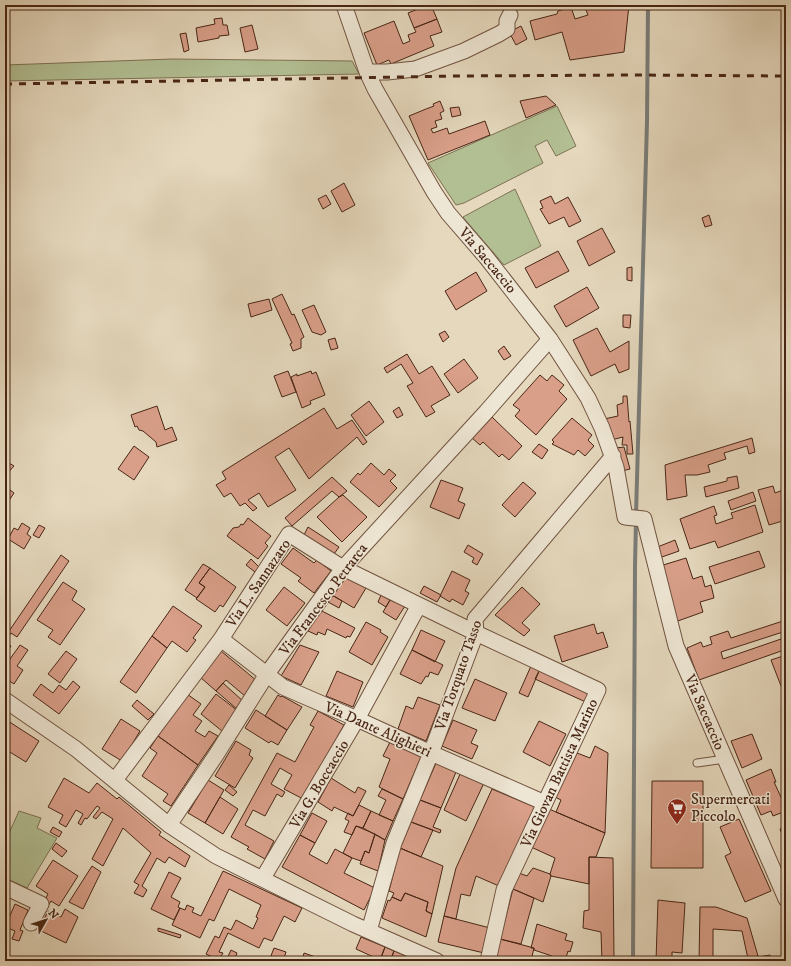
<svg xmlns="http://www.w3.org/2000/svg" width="791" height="966" font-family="'IM FELL DW Pica',serif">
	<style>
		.green { fill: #b2bf93; stroke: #7e7254 }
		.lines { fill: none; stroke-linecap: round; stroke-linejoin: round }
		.stream { stroke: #7a7d79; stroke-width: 4 }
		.building { fill: #d99f89; stroke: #492615 }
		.lane-casing { stroke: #70523f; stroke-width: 9 }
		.street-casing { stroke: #70523f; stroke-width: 17 }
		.lane { stroke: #eee6d4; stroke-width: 7 }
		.street { stroke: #eee6d4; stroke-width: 15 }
		.rail { stroke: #492615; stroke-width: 3; stroke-dasharray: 7 7; stroke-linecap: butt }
		.labels { text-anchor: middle; stroke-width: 3; stroke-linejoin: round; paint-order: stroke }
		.street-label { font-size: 15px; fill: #492615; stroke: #eee6d4 }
		.poi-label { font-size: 15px; fill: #492615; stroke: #eee6d4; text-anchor: start }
	</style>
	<rect width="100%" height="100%" fill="#e5d8bd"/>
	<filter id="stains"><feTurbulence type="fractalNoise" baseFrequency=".005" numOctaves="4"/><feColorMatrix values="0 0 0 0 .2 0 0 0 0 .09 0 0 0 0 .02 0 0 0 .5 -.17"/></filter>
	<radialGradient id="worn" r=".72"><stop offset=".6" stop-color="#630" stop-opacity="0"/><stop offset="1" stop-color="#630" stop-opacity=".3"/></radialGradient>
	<path class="green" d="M172,59L352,61L359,74L5,81V65Z
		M557,106L576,146L556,156L547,140L535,146L543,163L464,203L456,205L428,163Z
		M515,189L541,246L504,265L463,217Z
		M19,811L41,818L37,828L57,838L27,888L5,878V842Z"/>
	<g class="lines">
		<path class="stream" d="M636,515L647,122L648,5
			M633,961L635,565L636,521"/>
	</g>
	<path class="building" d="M428,5H431L437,19L414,28L408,13Z
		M517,5H527V7L518,9Z
		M584,5H629L624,52L570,60L562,32L535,40L530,21L557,14L558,11L571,7L575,19L588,15Z
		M222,18L223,25H227L229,35L219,36V38L198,42L196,28L215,24L214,19Z
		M437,19L442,32L430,36L434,46L391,64L389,60L377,65L364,33L394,21L403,44L410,41L408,35L416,32L414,28Z
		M252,25L258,49L245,52L240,28Z
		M521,26L527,39L516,45L509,32Z
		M186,33L189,50L184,52L180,34Z
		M546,96L556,105L526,118L520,101Z
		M440,101L444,111L440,113L442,119L435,121L437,127L431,129L433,133L447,128L449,134L485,121L490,135L428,160L409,116L426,109L434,106L433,104Z
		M459,107L461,115L452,117L450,108Z
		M344,183L355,205L342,212L331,191Z
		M326,195L331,204L323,209L318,199Z
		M551,196L555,204L568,197L581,221L569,227L564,217L549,224L540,209L543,208L540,201Z
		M709,215L712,225L705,227L702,218Z
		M602,228L615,252L589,266L577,241Z
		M558,251L569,271L536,288L525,268Z
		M632,267V281L627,280V268Z
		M476,272L487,291L456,310L445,291Z
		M587,287L599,308L566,327L554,306Z
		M282,294L292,315L294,314L304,337L301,339V348L293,351L290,344L292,343L272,299Z
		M269,299L272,310L251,317L248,304Z
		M314,305L326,332L321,335L312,332L302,310Z
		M623,315H631L630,328L623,327Z
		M597,328L610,352L629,341V369L619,373L615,364L591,376L573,340Z
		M445,331L449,337L443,342L439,334Z
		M335,338L338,348L331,350L328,340Z
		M504,346L511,356L504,360L498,351Z
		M407,354L419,374L432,366L450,395L431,406L435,412L426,417L407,386L413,383L401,364L387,373L384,368Z
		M464,359L478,378L458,393L444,374Z
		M288,371L296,392L282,397L274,376Z
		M311,371L312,374L316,372L325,395L310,401L311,404L302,408L291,377L297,374V376Z
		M540,375L547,381L552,375L564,385L559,391L567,399L536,435L515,416L520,410L513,405Z
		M623,396H627L629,422L630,421L633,454H627V445H622L623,437L611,440L604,419L618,416L617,405L623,403Z
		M369,401L384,422L366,436L351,415Z
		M157,406L165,430L172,427L177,440L157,447L156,442L143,431L139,430L137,426L135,427L131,415Z
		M399,407L403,415L397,418L393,411Z
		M324,408L337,429L352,420L367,442L363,445L357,437L309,479L289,448L275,457L296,490L268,507L259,493L248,500L257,508L253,511L245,503L240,506L231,493L224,497L216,485L226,479L222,472Z
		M492,417L522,446L509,460L502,454L499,457L483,442L480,445L472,438Z
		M572,418L592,435L588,440L594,446L585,456L578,450L574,455L552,444L554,442L552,440Z
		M752,438L755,452L749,454L747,446L724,453L726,459L708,465L710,472L697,475H685L687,496L667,500L665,465Z
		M539,444L548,450L542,459L532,452Z
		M134,446L149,457L134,480L118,469Z
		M624,447L630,469L622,471L616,448Z
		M9,463L14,466L5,476V468Z
		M371,463L384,475L389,469L396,475L390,481L397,488L379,507L350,482L358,473L360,475Z
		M737,476L739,488L706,497L704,487L727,481V478Z
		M332,477L347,491L339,497L332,491L292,526L285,518Z
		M441,480L463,488L458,501L465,504L459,519L430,507Z
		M523,482L536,493L515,517L502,505Z
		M5,486L14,493L6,505L5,504Z
		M773,486L775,493L786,489V520L769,525L758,490Z
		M753,492L756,501L731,510L728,501Z
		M343,495L367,517L342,542L317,517L339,497Z
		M755,505L763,532L718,548L715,541L690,549L680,519L714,506L717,515L714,516L716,524L733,518L731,513Z
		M248,518L271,536L265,543L268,546L258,559L227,536L233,528L239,527L241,524L243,525Z
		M22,523L30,528L27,534L31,537L24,549L8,539L14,528L18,530Z
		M39,525L45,528L39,538L33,535Z
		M308,527L339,547L334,554L304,535Z
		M675,540L679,551L659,558L655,548Z
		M468,545L483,554L477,565L472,562L474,558L464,552Z
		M293,548L314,563L317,560L331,571L314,593L298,581L301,578L281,564Z
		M759,551L765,567L715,584L709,567Z
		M61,555L69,561L17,637L11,633L5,641V637Z
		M686,558L693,579L702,576L705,587L711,585L714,598L700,602L703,612L675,622L660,566Z
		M251,559L259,567L255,572L246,565Z
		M203,564L210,568L199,583L205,587L197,598L185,590Z
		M210,568L236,587L223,607L220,605L215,612L196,599L205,587L199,583Z
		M452,571L470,580L465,591L469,593L463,605L452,599L450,602L440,596Z
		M343,575L366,588L354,608L332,595Z
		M63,582L77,591L72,600L85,609L60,645L48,637L53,630L37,620Z
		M424,586L441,595L437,602L420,593Z
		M284,587L305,603L287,626L266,610Z
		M522,587L540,604L522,623L530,630L524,636L495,615Z
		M332,595L342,601L339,608L328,602Z
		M381,595L390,600L386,607L378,602Z
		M390,600L405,606L396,620L383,612Z
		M173,606L202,626L193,638L196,640L187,652L172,641L167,648L152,636Z
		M320,610L355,628L350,637L347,636L346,638L327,629L325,635L318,632L317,635L308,631Z
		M786,620V631L721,652L723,659L781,639L784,650L699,680L687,648L701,642L703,647L712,644L710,637L728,631L731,638Z
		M366,622L381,630L380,632L388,637L372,665L349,652Z
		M594,624L597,634L603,632L608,647L562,662L554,636Z
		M421,630L445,641L435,662L412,650Z
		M152,636L167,648L136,693L120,682Z
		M5,642L11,646L5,655Z
		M20,645L28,650L17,666L23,670L14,684L5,678V666Z
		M300,645L319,652L301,685L281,676Z
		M412,650L443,665L438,675L430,672L428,677L426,676L421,684L400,674Z
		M66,651L77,659L60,683L48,674Z
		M221,651L257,681L245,696L226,680L216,691L200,677Z
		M786,655V699L771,660Z
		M531,666L540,669L528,697L519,693Z
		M540,669L593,693L588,703L535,679Z
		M337,671L363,682L353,707L326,696Z
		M475,679L507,693L495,721L462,708Z
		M73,681L80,687L59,714L33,695L41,684L53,693L59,685L66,690Z
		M223,683L244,702L237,709L216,691Z
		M187,694L201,704L193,715L202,721L195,731L205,737L209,731L218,736L198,765L158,736Z
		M216,694L238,711L222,731L201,714Z
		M278,695L281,697L282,696L302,707L287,730L265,716Z
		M418,697L440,705L426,741L398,729L406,706L413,709Z
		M137,700L154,714L148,720L132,706Z
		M256,710L287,730L278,745L271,741L269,743L245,728Z
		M318,711L344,725L303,799L284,789L292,775L280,768L271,784L285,792L282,797L277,794L265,816L253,810L245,825L274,841L265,859L247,849L249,847L231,837L277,753L295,762L314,727L310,725Z
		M121,719L140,731L122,761L102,749Z
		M453,720L477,730L471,743L478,746L472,759L442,746Z
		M8,721L39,741L26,762L5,749V725Z
		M539,721L566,734L550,766L523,752Z
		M752,734L762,759L742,768L731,741Z
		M158,736L198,765L171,806L163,801L168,794L142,776L157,753L150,748Z
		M236,741L251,750L249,755L253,758L235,788L215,776Z
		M390,742L421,757L403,799L379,787L390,759L383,756Z
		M595,746L608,753L605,833L556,812L561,800L555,797L577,753L590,758Z
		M436,763L456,772L441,808L420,800Z
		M771,769L776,782H774L786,808V811L773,816L771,811L761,815L746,780Z
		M461,772L484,783L466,821L444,810Z
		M64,778L89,793L97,783L117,799L119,797L161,832L159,835L190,856L185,867L169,857L165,863L157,858L142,886L147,890L143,897L134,893L139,885L134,882L151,853L123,828L103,866L92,859L113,819L102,812L96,819L93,817L100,808L97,806L87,819L85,818L81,825L78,823L83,814L76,810L66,827L59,823L63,815L48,807Z
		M331,778L355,793L358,787L366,791L353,816L334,807L332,811L318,802Z
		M208,780L224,790L205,823L188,813Z
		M652,781H703V868H651Z
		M229,785L237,792L233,796L225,790Z
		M382,789L403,799L393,821L379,815L386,800L378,796Z
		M492,789L537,808L499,886L476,876L470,896L461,894L456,919L444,916L456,868Z
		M220,797L238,809L223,834L205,823Z
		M420,800L441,808L433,827L441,830L440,833L411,822Z
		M359,805L371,811L363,828L356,826L352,835L344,832L349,821L345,819L348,813L353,816Z
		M549,809L605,833L596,857H589V884L551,876L550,874L555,858L531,847Z
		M371,811L393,821L385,840L363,828Z
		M312,813L327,821L315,843L300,835Z
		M739,819L771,891L745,902L725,856L731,853L720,827Z
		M411,822L433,830L421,857L400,848Z
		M356,826L375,834L369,853L365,851L361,861L352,858L343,853Z
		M786,826V841L785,842L780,829Z
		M53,827L62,832L59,837L50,832Z
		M375,834L385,840L378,871L360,864L365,851L369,853Z
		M300,835L315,843L309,854L327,864L335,849L352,858L344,873L375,888L364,910L282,867Z
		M56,843L67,851L62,857L52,849Z
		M400,848L443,866L432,914L426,911L428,902L405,893L401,901L392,897L394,893L389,891Z
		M589,857L613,858L614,961H602L601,932L583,928L584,911L589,910Z
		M53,860L78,876L59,906L51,901L47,908L42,905L48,894L36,886Z
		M92,866L101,872L83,909L69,902Z
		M533,868L550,874L551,876L543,902L513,889L519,873L527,876Z
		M223,871L302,908L295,922L284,916L272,941L264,938L259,948L228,933L219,952L223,953L219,960L206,954L215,936L219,938L224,927L231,930L236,920L253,929L258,918L256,917L261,905L229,889L214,921L209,919L200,938L172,925L180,908L185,910L187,905L194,908L192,912L201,916Z
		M169,872L181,878L171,897L180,902L178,907L180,908L174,920L151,909Z
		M513,889L534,898L521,944L500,939Z
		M405,893L428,902L426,911L432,914L426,937L382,918L388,900L390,901L392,897L401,901Z
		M658,900L685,903L682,953L672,952V961H656Z
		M15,904L28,910L20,930L23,931L19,941L12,939L15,931L5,927Z
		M700,907H716L747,918L758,956L748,959L742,931L713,929V961H699Z
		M65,909L78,917L66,943L39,930L48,911L61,917Z
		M444,916L490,928L484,953L438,942Z
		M537,924L567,934L565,940L573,942L570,952L568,951L565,961H551L552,956L534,950V948H531Z
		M158,928L181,935L180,938L158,931Z
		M361,937L385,947L380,960L356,949Z
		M500,939L534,948L531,961H495Z
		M385,947L394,951L390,961H387L381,958Z
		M274,948L286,952L283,961H269Z
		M231,950L237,953L234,961H226Z
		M394,951L404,955L402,961H390Z
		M304,953L327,961H302Z
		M404,955L418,961H402Z
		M770,955L771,961H760L759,957Z"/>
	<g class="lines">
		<g class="lane-casing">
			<path id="lane" d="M697,763L725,759"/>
		</g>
		<g class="street-casing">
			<path id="street" d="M344,5L367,72L375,89L434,192L448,213L486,257L550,339L588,398L602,428L616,467L625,517L644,519L676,646L786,899
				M367,72H387L415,69L464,51L499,34L507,29V21L510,15
				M221,639L283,687L357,719L431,753L545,803
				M5,700L76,749L169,825L216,856L353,924L437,961
				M115,780L221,639L289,534L343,568L476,633L598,690L504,890L488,961
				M169,825L216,755L267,674L343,568L486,412L550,339
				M263,878L357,719L419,605
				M5,887L41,904L31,923
				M369,931L394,843L431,753L476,633L475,619L613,456"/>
		</g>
		<use href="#lane" class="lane"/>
		<use href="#street" class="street"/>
		<path class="rail" d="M5,84L459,76L634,75L786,76"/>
	</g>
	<defs>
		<g id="supermarket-pin" transform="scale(1)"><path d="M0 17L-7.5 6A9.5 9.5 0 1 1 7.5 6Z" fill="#8f2418" stroke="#eee6d4"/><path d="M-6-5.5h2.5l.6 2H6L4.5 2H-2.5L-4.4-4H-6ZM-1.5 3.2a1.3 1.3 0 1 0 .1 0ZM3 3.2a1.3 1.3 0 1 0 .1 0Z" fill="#fff"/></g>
	</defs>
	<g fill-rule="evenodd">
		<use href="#supermarket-pin" x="677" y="808"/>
	</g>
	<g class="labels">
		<g class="street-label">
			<text transform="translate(488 260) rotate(50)" y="5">Via Saccaccio</text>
			<text transform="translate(258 583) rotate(-56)" y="5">Via L. Sannazaro</text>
			<text transform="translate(323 599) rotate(-53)" y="5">Via Francesco Petrarca</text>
			<text transform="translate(458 675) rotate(-71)" y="5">Via Torquato Tasso</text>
			<text transform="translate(705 712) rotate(67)" y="5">Via Saccaccio</text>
			<text transform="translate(378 729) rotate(24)" y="5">Via Dante Alighieri</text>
			<text transform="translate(559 773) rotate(-65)" y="5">Via Giovan Battista Marino</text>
			<text transform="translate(319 784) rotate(-59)" y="5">Via G. Boccaccio</text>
		</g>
		<g class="poi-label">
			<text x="691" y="804">Supermercati<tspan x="691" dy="17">Piccolo</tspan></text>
		</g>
	</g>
	<rect width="791" height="966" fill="none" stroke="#e5d8bd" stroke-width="20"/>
	<rect x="6" y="6" width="779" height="954" fill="none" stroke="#492615" stroke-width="2"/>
	<rect x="10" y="10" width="771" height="946" fill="none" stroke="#492615"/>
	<g transform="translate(46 920) rotate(51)" stroke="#eee6d4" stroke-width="3" paint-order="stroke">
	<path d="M0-3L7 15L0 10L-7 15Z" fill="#492615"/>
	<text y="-6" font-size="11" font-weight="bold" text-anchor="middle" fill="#492615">N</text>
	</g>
	<rect width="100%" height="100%" filter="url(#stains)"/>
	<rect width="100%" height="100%" fill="url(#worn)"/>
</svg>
